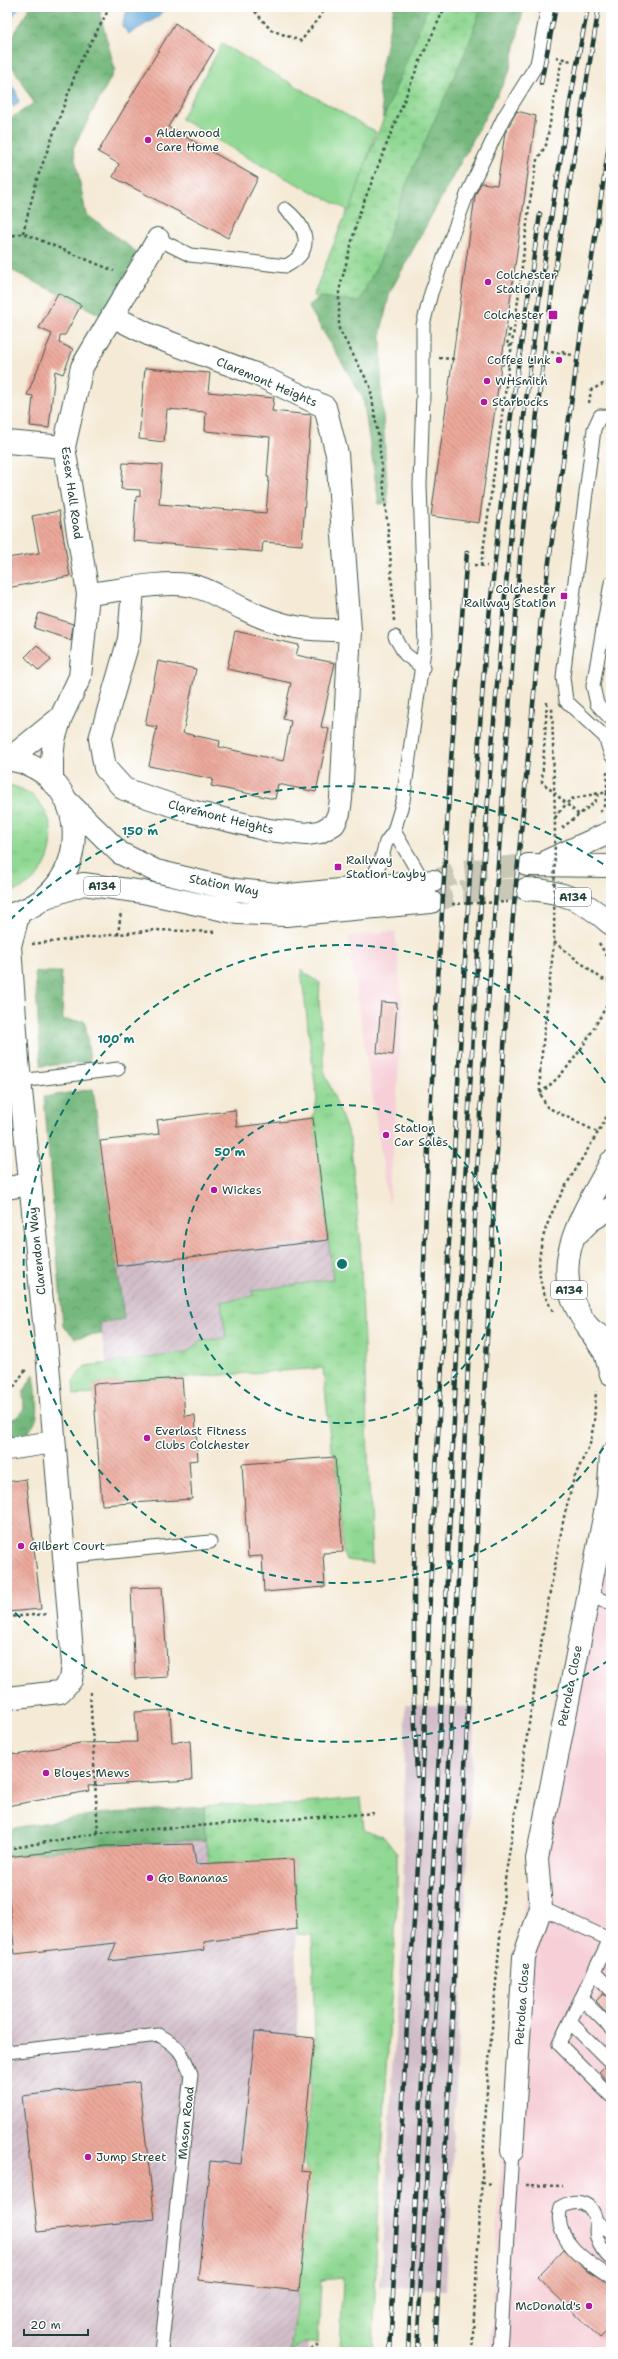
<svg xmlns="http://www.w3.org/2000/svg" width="618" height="2359" font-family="'Shantell Sans',sans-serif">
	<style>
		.built { fill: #f6cfd7 }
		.industrial { fill: url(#industrial-furrows) }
		.railway { fill: #d1bdc9 }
		.grass { fill: url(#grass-tufts); stroke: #588a64 }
		.forest { fill: url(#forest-crowns); stroke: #4a7a58 }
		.wetland { fill: url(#wetland-marsh); stroke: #588a64 }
		.garden { fill: #90d893; stroke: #588a64 }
		.water { fill: #63a9d9; stroke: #417386 }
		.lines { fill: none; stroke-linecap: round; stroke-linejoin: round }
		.stream { stroke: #63a9d9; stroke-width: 6 }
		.building { fill: url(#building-back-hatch) }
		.primary-tunnel { stroke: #c9c7b6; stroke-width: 22; stroke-dasharray: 22 11; stroke-linecap: butt }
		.lane-casing { stroke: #3f574c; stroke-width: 15 }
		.street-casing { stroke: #3f574c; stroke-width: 24 }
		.primary-casing { stroke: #3f574c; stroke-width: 24 }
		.path { stroke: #3f574c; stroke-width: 2.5; stroke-dasharray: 3 3; stroke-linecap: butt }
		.lane { stroke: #fff; stroke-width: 13 }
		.street { stroke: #fff; stroke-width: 22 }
		.primary { stroke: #fff; stroke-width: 22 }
		.rail-casing { stroke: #1f3d34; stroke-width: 4.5 }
		.rail { stroke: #fff; stroke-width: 3; stroke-dasharray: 9; stroke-linecap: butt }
		.path-bridge { stroke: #3f574c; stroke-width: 2.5; stroke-dasharray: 3 3; stroke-linecap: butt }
		.ring { fill: none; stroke: #0f766e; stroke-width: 2; stroke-dasharray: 7 5 }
		.poi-dot { fill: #b5179e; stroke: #fff; stroke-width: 1.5 }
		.labels { text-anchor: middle; stroke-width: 3; stroke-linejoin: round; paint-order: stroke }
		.shield { fill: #fff; stroke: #627771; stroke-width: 1 }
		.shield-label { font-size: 11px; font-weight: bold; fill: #1f3d34 }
		.poi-label { font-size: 12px; fill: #1f3d34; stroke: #fff; text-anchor: start }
		.street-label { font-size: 12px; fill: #1f3d34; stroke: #fff }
		.centre { fill: #0f766e; stroke: #fff; stroke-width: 2 }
		.ring-label { font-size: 12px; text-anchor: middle; font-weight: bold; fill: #0f766e; stroke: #fff; stroke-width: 3; stroke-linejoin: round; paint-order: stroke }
	</style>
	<defs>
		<pattern id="industrial-furrows" width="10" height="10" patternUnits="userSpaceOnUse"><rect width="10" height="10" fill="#d1bdc9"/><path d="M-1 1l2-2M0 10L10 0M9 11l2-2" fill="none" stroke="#b3a3ad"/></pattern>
		<pattern id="grass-tufts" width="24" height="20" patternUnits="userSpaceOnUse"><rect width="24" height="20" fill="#90d893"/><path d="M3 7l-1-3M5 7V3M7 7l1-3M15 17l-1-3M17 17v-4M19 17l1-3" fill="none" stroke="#7cba7f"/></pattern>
		<pattern id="forest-crowns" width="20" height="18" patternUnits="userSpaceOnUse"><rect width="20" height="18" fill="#74b87d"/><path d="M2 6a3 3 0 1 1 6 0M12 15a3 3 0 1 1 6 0" fill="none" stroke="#5f9767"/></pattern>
		<pattern id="wetland-marsh" width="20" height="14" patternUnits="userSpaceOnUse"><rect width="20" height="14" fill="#90d893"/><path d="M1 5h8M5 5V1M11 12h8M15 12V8" fill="none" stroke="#7cba7f"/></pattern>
		<pattern id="building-back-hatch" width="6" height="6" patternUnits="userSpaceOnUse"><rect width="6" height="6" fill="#eca89b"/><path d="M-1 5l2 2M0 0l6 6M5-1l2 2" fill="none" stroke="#bf8a7f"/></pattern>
	</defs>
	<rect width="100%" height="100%" fill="#fff"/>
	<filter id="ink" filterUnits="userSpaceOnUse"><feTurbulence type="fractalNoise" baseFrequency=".025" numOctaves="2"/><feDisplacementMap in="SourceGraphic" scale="8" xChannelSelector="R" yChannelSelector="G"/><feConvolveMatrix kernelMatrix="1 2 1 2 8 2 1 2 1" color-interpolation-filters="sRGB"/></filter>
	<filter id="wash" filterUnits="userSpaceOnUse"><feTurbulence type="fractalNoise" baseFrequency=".012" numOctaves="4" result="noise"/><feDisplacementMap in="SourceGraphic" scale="16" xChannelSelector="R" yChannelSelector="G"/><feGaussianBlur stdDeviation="0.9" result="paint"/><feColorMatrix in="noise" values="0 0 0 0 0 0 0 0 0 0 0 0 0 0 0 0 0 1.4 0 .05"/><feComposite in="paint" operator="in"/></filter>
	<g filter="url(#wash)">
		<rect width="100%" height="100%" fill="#f4ead6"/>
		<path class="built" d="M395,931L403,1007L389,1206L348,936Z
			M611,1520V2352H490L513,1958L609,1522Z"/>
		<path class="industrial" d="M328,1240L333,1279L252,1291L253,1296L221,1302L226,1338L200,1341L187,1353L106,1363L100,1323L124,1319L117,1266Z
			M205,1840L210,1863L293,1860L308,2352H7V1857L103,1846Z"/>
		<path class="railway" d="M405,1704L475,1707L446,2290L380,2286L396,2020L403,1941Z"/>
		<path class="grass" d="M7,785C67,794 66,881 7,893Z
			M301,970L320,983L319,1000L324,1070L350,1139L360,1236L372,1563L346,1560L343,1552L335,1457L331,1448L323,1368L94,1384V1394L74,1395L73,1381L85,1366L187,1353L200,1341L226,1338L221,1302L253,1296L252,1291L333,1279L313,1118L317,1100Z
			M361,1798L364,1829L383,1836L397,1854V1899L377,2237L373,2352H340L343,2278L321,2280L318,2343H303L290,2352L298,2299L308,2180L304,2160L315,2041L312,1935L297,1934L294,1860L210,1863L205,1840L204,1807L221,1804L271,1806Z"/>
		<path class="forest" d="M30,7H103L100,14L115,70L73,148L86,214L138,253L103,316L7,268V121L34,103L7,57V46Z
			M394,7H524L509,73L390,292L381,331V381L388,503L379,504L363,398L308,306L344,279L386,132L378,83Z
			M35,972H61L63,1020L85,1021L90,1062L41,1066Z
			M93,1089L124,1319L100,1323L102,1334L75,1338L63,1326L44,1097Z
			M34,1374C37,1405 48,1432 7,1439V1420L16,1418L24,1409L23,1393Z
			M204,1807L205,1840L104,1845L7,1857V1829L97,1814Z"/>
		<path class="wetland" d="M428,7H481L470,41L409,177L380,259L359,302L313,296Z"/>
		<path class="garden" d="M222,44L376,132L350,211L266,168L181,119Z"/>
		<path class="water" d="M128,7H165L158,17L129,34L122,26Z
			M7,80L16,91L19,103L13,107L11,99L7,102Z"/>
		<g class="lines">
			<path class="stream" d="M7,22L16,7"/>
		</g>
		<g id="blocks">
			<path class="building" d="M175,23L214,50L168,127L258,178L228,238L113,177L119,164L98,152Z
				M517,111L536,116L479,523L431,516L475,196L481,183L497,185L505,133Z
				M58,293L81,305L65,335H60L59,343L73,349L63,374L55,371L49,428L30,426L33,396L27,395L52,334L39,328Z
				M145,368L210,373L208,392L274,398L272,411L311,415L302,545L263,542L262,552L133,541L136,497L140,496V490L121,489L123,463L162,465L159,504L266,513L269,477H267L270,437L205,431L206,412L167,409L164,442L139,439Z
				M59,511L70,576L7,588V558L39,553L32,516Z
				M39,613L73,624L71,640L34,628Z
				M235,631L299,645L296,655L335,663L321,727L329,729L316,792L278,784L275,799L211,786L213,779L149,766L157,727L145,725L158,661L196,669L183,733L220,741L219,747L283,761L291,721L283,719L291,683L227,669Z
				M37,645L51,660L39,671L25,657Z
				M381,1002L397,1003L393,1055L377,1053Z
				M235,1110L237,1127L313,1118L328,1240L117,1266L100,1141L159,1134L157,1120Z
				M182,1378L185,1416L195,1415L198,1460L189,1461L192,1499L102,1505L93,1384Z
				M335,1457L343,1552L323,1553L325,1587L264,1592L262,1556L248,1557L242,1464Z
				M26,1479L41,1609L7,1612V1482Z
				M162,1587L168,1677L135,1679L131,1588Z
				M170,1710L172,1742L190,1741L192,1780L88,1786L89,1791L7,1806V1752L17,1755L80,1743L137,1742L135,1712Z
				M193,1844L196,1864L294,1859L297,1929L204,1942L205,1950L109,1961L116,1943L15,1954L7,1884V1857L105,1846Z
				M603,1994L611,1998V2017L596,2001Z
				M255,2032L314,2038L301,2171L311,2172L299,2291L198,2280L210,2161L241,2164Z
				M604,2067L611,2071V2085L599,2072Z
				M139,2082L155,2219L38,2232L22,2096Z
				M564,2249L587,2271L611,2286V2327L600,2338L537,2277Z"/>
		</g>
	</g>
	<g filter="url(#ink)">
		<use href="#blocks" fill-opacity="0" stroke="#3f574c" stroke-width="1"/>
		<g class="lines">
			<path class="primary-tunnel" d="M433,881L464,871L528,865
				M431,902L463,892L526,889"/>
			<g class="lane-casing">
				<path id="lane" d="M158,239L190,255L286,266C315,251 308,227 285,209
					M611,417L600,416L594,429L563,677L566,701L605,737L611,755
					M395,637L405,654L423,668
					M610,718L597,704L593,686L611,583
					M394,831L418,872L421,883
					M366,889L381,861L386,842L394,831L403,801L425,643L420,485L423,394V325L431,293L468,192L504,117L537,64L548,7
					M20,1081L118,1069
					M64,1557L210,1542
					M588,1596L611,1603
					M541,1908L611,1940
					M610,1939L559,2044L611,2096
					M594,1972L611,1990
					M581,1998L611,2028
					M570,2022L611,2063
					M7,2052L159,2035C179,2046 183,2054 191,2074L161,2352
					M597,2222L611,2232
					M611,2259C605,2254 599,2245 597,2238C595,2233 597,2227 596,2222C593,2202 577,2198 561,2207C551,2239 587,2262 611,2278
					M500,2352L512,2151"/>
			</g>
			<g class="street-casing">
				<path id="street" d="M112,316L152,336L258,375L325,407L337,454L350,630L341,799L339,813L334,824L320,832L306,834L268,830L186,810L124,789L105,768L100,739L129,639L133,589
					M7,442L64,447
					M88,594C117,591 160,581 188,585C209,588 226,601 244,609C282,628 309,631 350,630
					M9,759L61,717
					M52,782V759L54,740L61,717L80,677L88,594L64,447L82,367L158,239
					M7,1188L30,1184
					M589,1329L605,1353L611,1374
					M7,1449L54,1442
					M7,1698L60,1692L71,1680L73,1664L47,1352L18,1060L10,946L19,912
					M512,2151L524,1957L541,1908L537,1859L608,1497L611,1455"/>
			</g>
			<g class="primary-casing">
				<path id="primary" d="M7,759C95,771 97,896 7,915
					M65,799L120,853L156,871L235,890L289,895L433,881
					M549,860L611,832
					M528,865L611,866
					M526,889C563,891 584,900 611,924
					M46,897L83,884L143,892L238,913L286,915L431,902
					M611,1162C588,1207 549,1258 577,1309C585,1325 593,1335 611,1340
					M579,1232L590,1221L611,1208"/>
			</g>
			<path class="path" d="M251,7L271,30L301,41L327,7
				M556,57L571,61
				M23,233L37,179L79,64L110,7
				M7,237L23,233L114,271
				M510,329L507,345L512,346
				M551,352L573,355
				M563,353V349
				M439,358L454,359
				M501,364L509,365
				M589,403L591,390L603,384L611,385
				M474,565L487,566
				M481,566L517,308L529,207L537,160L546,145L562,58
				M394,621L390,550L379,441L370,386L339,329V291L359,214L419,63L445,7
				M547,702L542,782L579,815
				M600,812L604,806L607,793L611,792
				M555,818L559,812
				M562,828L595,802L599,793H607V772
				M452,904L508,902
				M118,935L121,911
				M554,942L602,979L611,981
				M599,943L611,963
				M32,944L155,930L216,932
				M608,944L611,954
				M540,1071V1093L547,1107L599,1133
				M540,1093C573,1069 591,1033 611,998
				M553,1311C508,1242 585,1167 611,1107
				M7,1397L26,1369
				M7,1617L48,1614
				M90,1692L98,1833
				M7,1849L98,1833L376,1813
				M482,2183L493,2184
				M526,2185L563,2186
				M305,2352L317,2346V2352
				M472,2352L488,2073L505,1880L545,1619L564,1517L574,1478L590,1444L594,1422L596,1391"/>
			<use href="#lane" class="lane"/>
			<use href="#street" class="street"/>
			<use href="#primary" class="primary"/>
			<g class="rail-casing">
				<path id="rail" d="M541,83L556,7
					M417,1776L414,1704V1565L428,1148L451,760L467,552
					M390,2352L408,2005L420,1838L433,1523L472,838L485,655L509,429L540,214
					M408,2352C418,2139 431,1927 441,1714C448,1557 454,1399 462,1241C483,829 507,413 588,7
					M417,2352L451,1727L480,1114L521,544L553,283L599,7
					M435,2352L495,1183L512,927L541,619L586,297L611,132"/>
			</g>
			<use href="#rail" class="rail"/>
			<path class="path-bridge" d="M559,812L571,799L599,793
				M540,1071L554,942L555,818L552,707"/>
		</g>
	</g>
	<g class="ring">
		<circle cx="342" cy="1264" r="159"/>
		<path d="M610 1438A319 319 0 1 1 610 1090"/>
		<path d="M609 1660A478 478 0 0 1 10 1608M10 920A478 478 0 0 1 609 868"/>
	</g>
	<g class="poi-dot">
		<circle cx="148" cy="140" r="4"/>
		<circle cx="488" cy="282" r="4"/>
		<rect x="548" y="310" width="10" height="10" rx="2"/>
		<circle cx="559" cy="360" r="4"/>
		<circle cx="487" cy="381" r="4"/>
		<circle cx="484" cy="402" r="4"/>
		<rect x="560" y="592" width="8" height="8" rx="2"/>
		<rect x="334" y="863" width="8" height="8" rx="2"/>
		<circle cx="386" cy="1135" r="4"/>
		<circle cx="214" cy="1190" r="4"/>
		<circle cx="147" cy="1438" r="4"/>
		<circle cx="21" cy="1546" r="4"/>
		<circle cx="46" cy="1773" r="4"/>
		<circle cx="150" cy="1878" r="4"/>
		<circle cx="88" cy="2157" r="4"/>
		<circle cx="589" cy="2306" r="4"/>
	</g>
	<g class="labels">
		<g class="shield">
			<rect x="84" y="877" width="36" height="18" rx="3"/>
			<rect x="555" y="888" width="36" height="18" rx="3"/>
			<rect x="551" y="1281" width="36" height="18" rx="3"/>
		</g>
		<g class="shield-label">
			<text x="102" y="890">A134</text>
			<text x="573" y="901">A134</text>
			<text x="569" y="1294">A134</text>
		</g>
		<g class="poi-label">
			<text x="156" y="137">Alderwood<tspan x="156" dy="14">Care Home</tspan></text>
			<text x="496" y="279">Colchester<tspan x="496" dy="14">Station</tspan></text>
			<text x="544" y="319" text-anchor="end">Colchester</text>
			<text x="551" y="364" text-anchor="end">Coffee Link</text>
			<text x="495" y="385">WHSmith</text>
			<text x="492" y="406">Starbucks</text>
			<text x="556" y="593" text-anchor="end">Colchester<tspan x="556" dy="14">Railway Station</tspan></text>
			<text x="346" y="864">Railway<tspan x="346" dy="14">Station Layby</tspan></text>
			<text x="394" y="1132">Station<tspan x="394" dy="14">Car Sales</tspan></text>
			<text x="222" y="1194">Wickes</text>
			<text x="155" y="1435">Everlast Fitness<tspan x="155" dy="14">Clubs Colchester</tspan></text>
			<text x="29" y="1550">Gilbert Court</text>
			<text x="54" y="1777">Bloyes Mews</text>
			<text x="158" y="1882">Go Bananas</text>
			<text x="96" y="2161">Jump Street</text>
			<text x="581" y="2310" text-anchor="end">McDonald's</text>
		</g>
		<g class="street-label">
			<text transform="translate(267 382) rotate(23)" y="4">Claremont Heights</text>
			<text transform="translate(72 493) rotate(82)" y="4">Essex Hall Road</text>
			<text transform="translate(221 817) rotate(14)" y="4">Claremont Heights</text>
			<text transform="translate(224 885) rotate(11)" y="4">Station Way</text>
			<text transform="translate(37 1251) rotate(-96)" y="4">Clarendon Way</text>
			<text transform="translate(570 1686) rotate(-79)" y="4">Petrolea Close</text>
			<text transform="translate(522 2004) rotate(-86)" y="4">Petrolea Close</text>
			<text transform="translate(186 2123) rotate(-84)" y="4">Mason Road</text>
		</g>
	</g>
	<circle cx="342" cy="1264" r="6" class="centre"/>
	<g class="ring-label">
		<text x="140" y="835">150 m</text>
		<text x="116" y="1043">100 m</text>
		<text x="230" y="1156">50 m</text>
	</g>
	<rect width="618" height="2359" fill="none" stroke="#fff" stroke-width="24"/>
	<path d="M24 2329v6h64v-6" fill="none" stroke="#1f3d34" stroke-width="2"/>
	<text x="30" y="2329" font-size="12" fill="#1f3d34" stroke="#ffffff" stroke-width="3" paint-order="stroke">20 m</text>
</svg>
